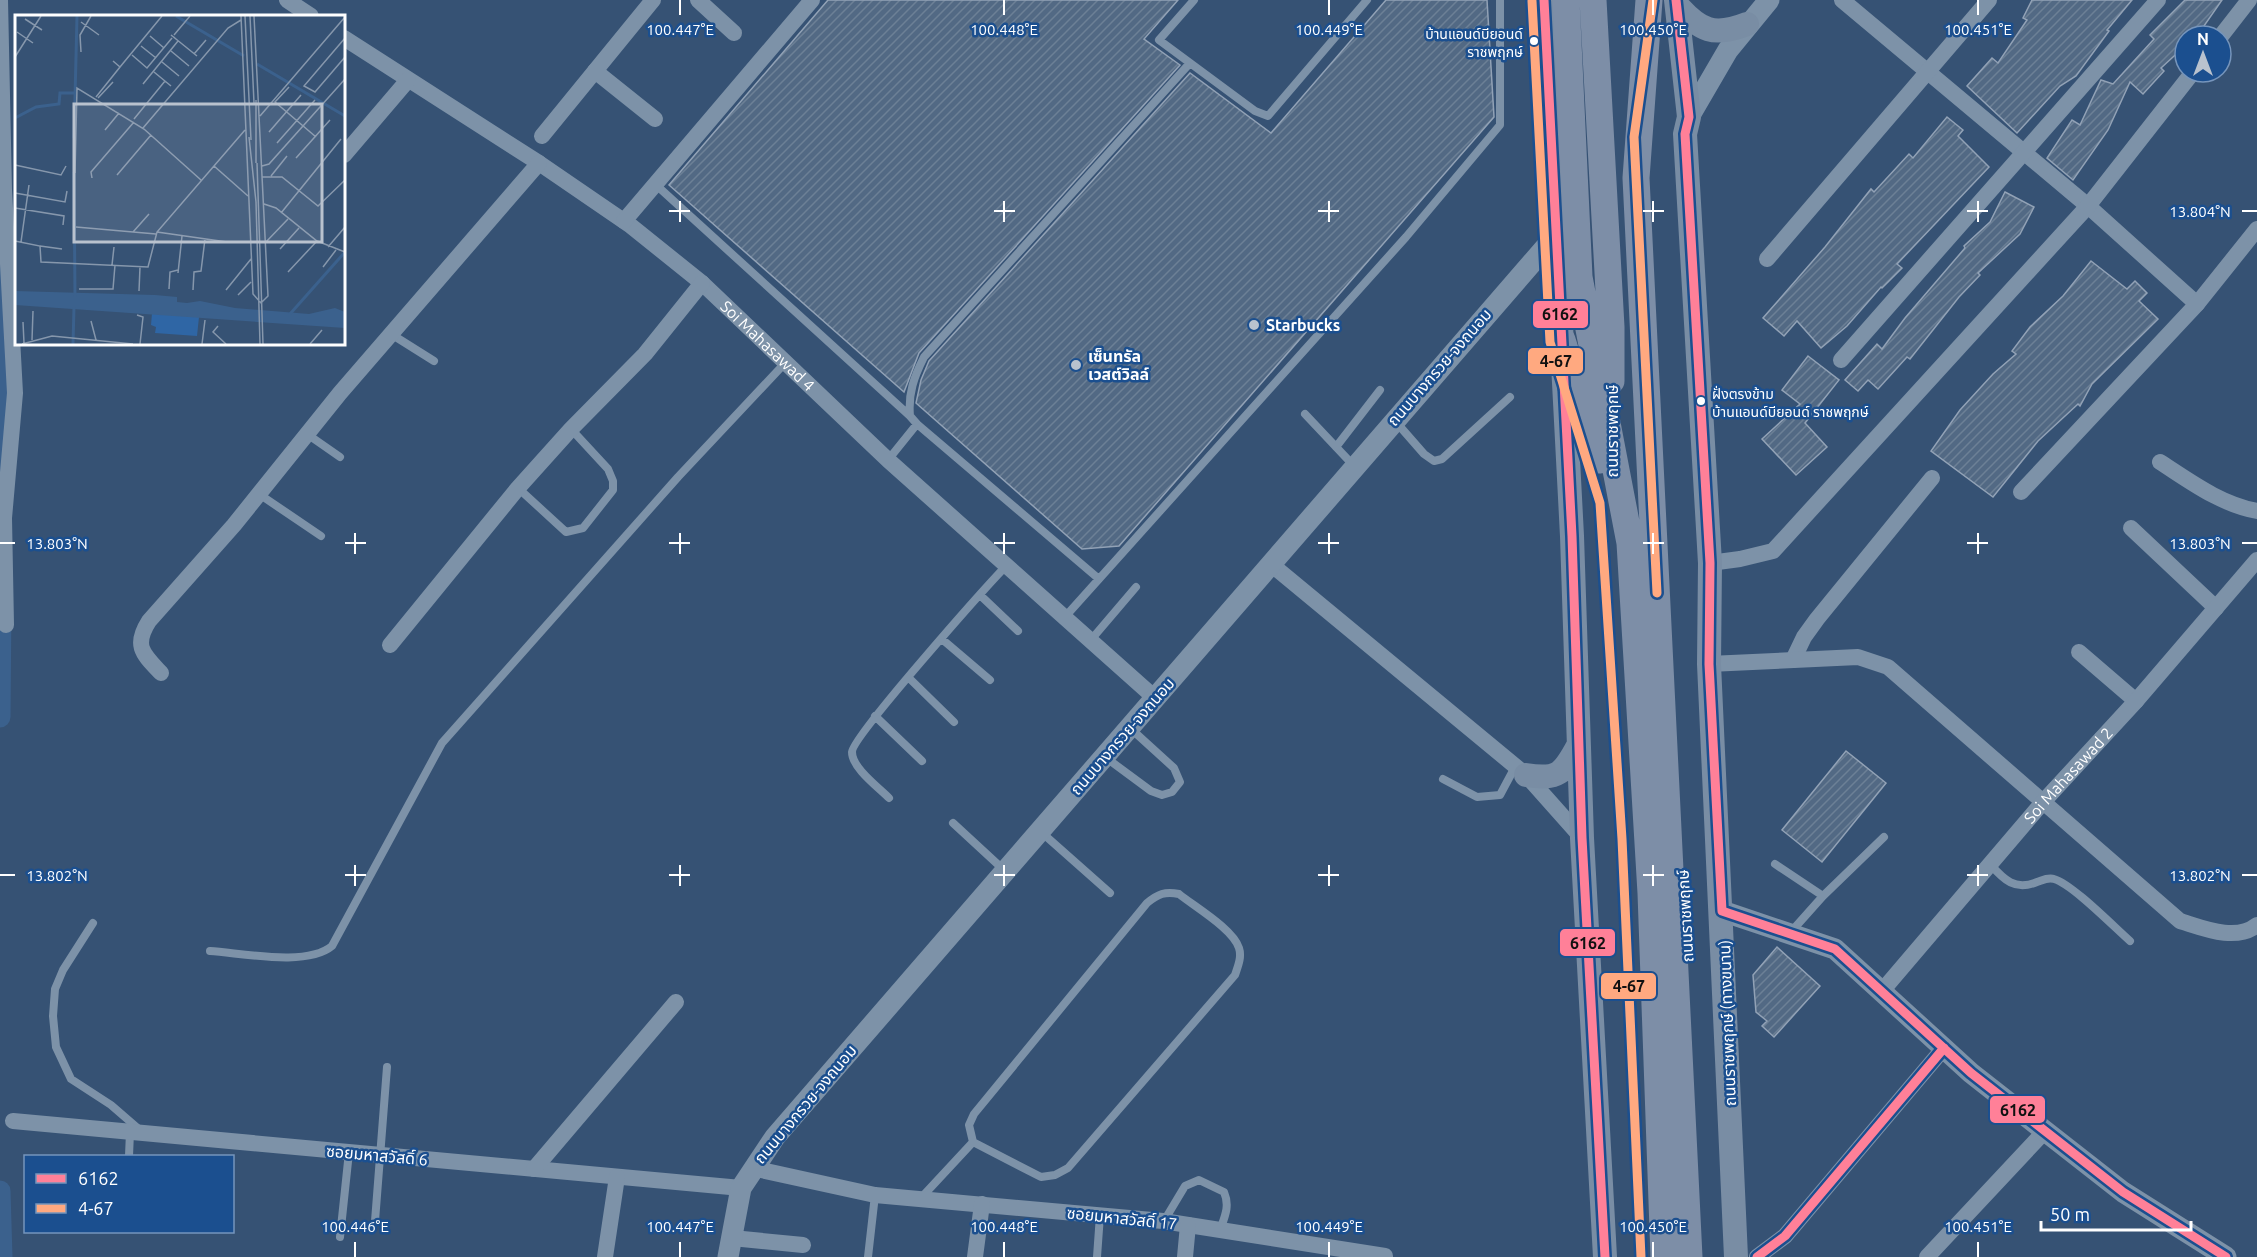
<svg xmlns="http://www.w3.org/2000/svg" width="2257" height="1257" font-family="Ubuntu,'Noto Sans Thai',sans-serif">
	<style>
		.lines { fill: none; stroke-linecap: round; stroke-linejoin: round }
		.canal { stroke: #3b618d; stroke-width: 21 }
		.building { fill: url(#building-hatch); stroke: #92a2b6; stroke-width: 1.5 }
		.service { stroke: #7d92a8; stroke-width: 8 }
		.minor { stroke: #7d92a8; stroke-width: 16 }
		.tertiary { stroke: #7d92a8; stroke-width: 21 }
		.secondary { stroke: #798da4; stroke-width: 24 }
		.primary { stroke: #7d8ea7; stroke-width: 27 }
		.bus-1-casing { stroke: #1b4f8f; stroke-width: 14 }
		.bus-2-casing { stroke: #1b4f8f; stroke-width: 14 }
		.bus-1 { stroke: #ff8098; stroke-width: 9 }
		.bus-2 { stroke: #ffa980; stroke-width: 9 }
		.ticks { fill: none; stroke: #fff; stroke-width: 2 }
		.bus-dot { fill: #fff; stroke: #1b4f8f; stroke-width: 2 }
		.poi-dot { fill: #b9c2ce; stroke: #1b4f8f; stroke-width: 2 }
		.labels { text-anchor: middle; stroke-width: 5; stroke-linejoin: round; paint-order: stroke }
		.bus-label { font-size: 14px; fill: #fff; stroke: #1b4f8f; text-anchor: end }
		.poi-label { font-size: 16px; font-weight: bold; fill: #fff; stroke: #1b4f8f; text-anchor: start }
		.street-label { font-size: 16px; fill: #fff; stroke: #1b4f8f }
		.inset-river { fill: none; stroke: #3b618d; stroke-width: 3 }
		.inset-road { fill: none; stroke: #8697ac; stroke-width: 1.5 }
		.view { fill: #b9c2ce; fill-opacity: 0.15; stroke: #b9c2ce; stroke-width: 3 }
		.inset-edge { fill: none; stroke: #fff; stroke-width: 3 }
		.ticks-label { font-size: 15px; text-anchor: middle; fill: #fff; stroke: #1b4f8f; stroke-width: 5; stroke-linejoin: round; paint-order: stroke }
		.line-badge { stroke: #1b4f8f; stroke-width: 2 }
		.pale-badge-label { font-size: 16px; text-anchor: middle; font-weight: bold; fill: #111 }
	</style>
	<defs>
		<pattern id="building-hatch" width="6" height="6" patternUnits="userSpaceOnUse" patternTransform="scale(1.5)"><rect width="6" height="6" fill="#526984"/><path d="M-1 1l2-2M0 6l6-6M5 7l2-2" fill="none" stroke="#6c8096"/></pattern>
	</defs>
	<rect width="100%" height="100%" fill="#365274"/>
	<g class="lines">
		<path class="canal" d="M0,255L2,470
			M0,717L1,603
			M0,1191L2,1257"/>
	</g>
	<path class="building" d="M828,0H1178L1144,39L1180,65L919,353L904,392L669,185Z
		M1386,0H1487L1494,117L1119,546L1082,549L916,403L921,380L929,361L1190,73L1271,133Z
		M2032,0H2132L2107,30L2109,31L2076,76L2060,86L2017,133L1967,86L1992,58L1998,63L2027,20L2023,18Z
		M2185,0H2222L2197,36H2185V46L2161,68L2164,71L2143,94L2130,82L2108,130L2073,180L2047,158L2072,120L2080,125L2101,80L2113,84L2154,39L2150,35Z
		M1947,117L1963,130L1958,136L1989,167L1897,264L1902,268L1882,288L1881,287L1847,326L1821,348L1797,321L1784,336L1763,318L1825,247L1871,189L1874,192L1909,154L1913,158Z
		M2005,192L2034,207L2020,234L1978,273L1980,275L1959,297L1910,359L1907,357L1878,389L1868,380L1858,391L1845,380L1877,344L1882,349L1905,318L1965,248L1964,246L1990,222Z
		M2091,261L2127,289L2135,281L2147,293L2139,301L2158,319L2092,384L2080,406L2078,404L2038,441L1993,497L1931,451L1960,410L1993,374L2016,354L2012,351L2030,327L2063,296Z
		M1808,356L1839,380L1805,423L1827,447L1796,475L1762,439L1800,404L1782,390Z
		M1846,751L1886,783L1822,862L1782,830Z
		M1777,947L1820,986L1774,1037L1762,1026L1767,1021L1756,1012L1753,975Z"/>
	<g class="lines">
		<path class="service" d="M1194,0L1159,40L1255,111L1268,116L1367,0
			M655,184L910,416
			M391,334L434,361
			M1305,414L1354,466
			M1396,422L1424,454L1434,461L1442,459L1510,397
			M917,424L1099,579
			M307,434L340,457
			M1336,447L1380,390
			M888,460L917,424L910,416C908,393 914,377 924,357L1190,63
			M518,488L566,532L583,528L613,490V481L608,469L571,429
			M259,494L321,536
			M980,595L1018,631
			M1064,618L1406,237L1500,125V0
			M943,640L990,680
			M1090,641L1136,587
			M909,678L954,722
			M875,716L922,761
			M1105,757L1151,791L1162,795L1172,792L1180,782L1174,768L1130,728
			M1443,779L1477,797L1500,795L1515,767
			M889,798C878,787 852,768 852,752C852,737 986,587 1006,566
			M953,823L1005,871
			M1040,831L1110,893
			M1775,864L1823,896
			M1990,864C2004,880 2015,891 2037,882C2043,880 2048,877 2054,879C2072,884 2114,927 2130,941
			M93,923L63,970L55,989L53,1016L56,1047L71,1079L111,1105L141,1131
			M1790,933L1823,896L1884,837
			M210,951C242,953 307,967 332,946L442,743L678,477L786,362
			M129,1156L130,1132
			M920,1199L973,1142L1041,1177L1055,1175L1068,1168L1235,975C1238,966 1242,957 1239,948C1233,929 1195,907 1179,894C1165,891 1158,894 1147,903L974,1114L969,1125L973,1142
			M375,1221L387,1067
			M1164,1221L1185,1186L1199,1180L1224,1192C1230,1206 1225,1216 1220,1230
			M340,1237L349,1152
			M868,1257L875,1195
			M1097,1257L1100,1215"/>
		<g class="minor">
			<path d="M0,0L4,190L15,393L4,518L6,625"/>
			<path d="M287,0L311,16"/>
			<path d="M698,0L734,33"/>
			<path d="M1842,0L2088,206L2197,304"/>
			<path d="M2221,36L2249,0"/>
			<path id="s1" d="M344,38L539,163L631,226L702,283L888,460L1155,698"/>
			<path d="M595,71L655,119"/>
			<path d="M542,136L653,0"/>
			<path d="M344,155L408,80"/>
			<path d="M624,221L812,0"/>
			<path d="M1767,259L1989,0"/>
			<path d="M1841,360L2158,0"/>
			<path d="M2160,462C2191,482 2220,504 2257,511"/>
			<path d="M2021,492L2197,304L2257,229"/>
			<path d="M2131,528L2216,608"/>
			<path d="M1710,563L1740,559L1773,551L2088,206L2193,72"/>
			<path d="M1272,565L1526,775L1582,838"/>
			<path d="M390,645L518,488L571,429L645,354L702,283"/>
			<path d="M2079,652L2136,701"/>
			<path d="M1793,660L1804,637L1817,619L1932,478"/>
			<path d="M1709,664L1858,657L1888,667L2180,921C2203,928 2236,942 2257,925"/>
			<path d="M161,673C143,654 133,646 149,621L234,525L340,393L539,163"/>
			<path id="s2" d="M1882,991L2043,802L2136,701L2257,560"/>
			<path d="M13,1121L741,1188"/>
			<path d="M752,1168L875,1195L1163,1221L1385,1256"/>
			<path d="M534,1169L676,1002"/>
			<path d="M732,1238L803,1245"/>
			<path d="M605,1257L617,1177"/>
			<path d="M975,1257L982,1204"/>
			<path d="M1185,1257L1188,1225"/>
			<path d="M1757,1257L1785,1236L1944,1048"/>
			<path d="M1927,1257L2045,1131"/>
		</g>
		<path class="tertiary" d="M1689,117L1728,50L1769,0
			M1722,911L1835,949L1971,1073L2045,1131L2123,1192L2226,1257
			M728,1257L741,1188L775,1137L1556,235"/>
		<path class="secondary" d="M1544,0L1572,536L1582,838L1605,1257
			M1676,0L1689,117L1685,134L1710,563L1709,664L1736,1257
			M1677,5C1700,31 1714,37 1747,24
			M1526,775C1558,780 1563,774 1578,746"/>
		<path class="primary" d="M1566,0L1579,277L1630,543L1651,893L1664,1257
			M1593,0L1611,327V381
			M1649,0L1636,178L1689,1257
			M1562,340L1599,460"/>
		<g class="bus-1-casing">
			<path id="bus-1" d="M1544,0L1572,536L1582,838L1605,1257
				M1676,0L1689,117L1685,134L1710,563L1709,664L1722,911L1835,949L1971,1073L2123,1192L2226,1257
				M1757,1257L1785,1236L1944,1048"/>
		</g>
		<g class="bus-2-casing">
			<path id="bus-2" d="M1653,0L1634,137L1657,593
				M1532,1L1550,342L1600,503L1622,839L1641,1257"/>
		</g>
		<use href="#bus-1" class="bus-1"/>
		<use href="#bus-2" class="bus-2"/>
	</g>
	<path class="ticks" d="M680,0V15M1004,0V15M1329,0V15M1653,0V15M1978,0V15M680,201V222M1004,201V222M1329,201V222M1653,201V222M1978,201V222M669,211H690M994,211H1015M1318,211H1339M1643,211H1664M1967,211H1988M2242,211H2257M355,533V554M680,533V554M1004,533V554M1329,533V554M1653,533V554M1978,533V554M0,543H15M345,543H366M669,543H690M994,543H1015M1318,543H1339M1643,543H1664M1967,543H1988M2242,543H2257M355,865V886M680,865V886M1004,865V886M1329,865V886M1653,865V886M1978,865V886M0,875H15M345,875H366M669,875H690M994,875H1015M1318,875H1339M1643,875H1664M1967,875H1988M2242,875H2257M355,1242V1257M680,1242V1257M1004,1242V1257M1329,1242V1257M1653,1242V1257M1978,1242V1257"/>
	<g class="bus-dot">
		<circle cx="1534" cy="41" r="5"/>
		<circle cx="1701" cy="401" r="5"/>
	</g>
	<g class="poi-dot">
		<circle cx="1254" cy="325" r="6"/>
		<circle cx="1076" cy="365" r="6"/>
	</g>
	<g class="labels">
		<g class="bus-label">
			<text x="1523" y="39">บ้านแอนด์บียอนด์<tspan x="1523" dy="18">ราชพฤกษ์</tspan></text>
			<text x="1712" y="399" text-anchor="start">ฝั่งตรงข้าม<tspan x="1712" dy="18">บ้านแอนด์บียอนด์ ราชพฤกษ์</tspan></text>
		</g>
		<g class="poi-label">
			<text x="1266" y="331">Starbucks</text>
			<text x="1088" y="362">เซ็นทรัล<tspan x="1088" dy="18">เวสต์วิลล์</tspan></text>
		</g>
		<g class="street-label">
			<text dy="6" stroke="none"><textPath href="#s1" startOffset="525">Soi Mahasawad 4</textPath></text>
			<text transform="translate(1439 367) rotate(-49)" y="6">ถนนบางกรวย-จงถนอม</text>
			<text transform="translate(1612 431) rotate(-90)" y="6">ถนนราชพฤกษ์</text>
			<text transform="translate(1122 736) rotate(-49)" y="6">ถนนบางกรวย-จงถนอม</text>
			<text dy="6" stroke="none"><textPath href="#s2" startOffset="285">Soi Mahasawad 2</textPath></text>
			<text transform="translate(1685 916) rotate(-93)" y="6">ถนนราชพฤกษ์</text>
			<text transform="translate(1727 1023) rotate(-92)" y="6">ถนนราชพฤกษ์ (ทางขนาน)</text>
			<text transform="translate(805 1104) rotate(-50)" y="6">ถนนบางกรวย-จงถนอม</text>
			<text transform="translate(377 1155) rotate(5)" y="6">ซอยมหาสวัสดิ์ 6</text>
			<text transform="translate(1122 1218) rotate(6)" y="6">ซอยมหาสวัสดิ์ 17</text>
		</g>
	</g>
	<g transform="translate(15 15)">
		<rect width="330" height="330" fill="#365274"/>
		<path d="M137,298L184,302L182,321L140,318L141,312L136,310Z" fill="#2f66a5"/>
		<path d="M0,276L140,280L162,282V287L172,288L185,286L220,293L294,299L320,293L330,297V313L0,290Z" fill="#3b618d"/>
		<path class="inset-river" d="M161,1L229,41M242,49L330,101M0,103L21,92L44,89L45,78H59M59,123L62,1M59,157L60,282M275,299L330,237M58,329L59,292"/>
		<path class="inset-road" d="M226,1L238,279L246,288L253,281L239,1M230,1L236,125M235,1L239,88M10,4L27,15M66,7L84,20M2,17L18,28M159,20L175,1M135,21L149,33M160,23L156,20L182,41M330,23L289,71L300,77L330,42M126,31L141,43M156,36L174,51M66,37L65,20L76,1M179,39L191,25M117,40L132,53L157,23M0,42L26,1M147,47L164,61M105,52L147,1M139,57L156,71M128,69L163,26M274,72L260,87L301,122M81,82L105,52L98,46M83,83L98,67M241,85V148M245,101L330,2M119,104L150,66M128,113L213,13L226,5M90,115L104,98M254,117L286,80M234,122L241,187L245,329M262,128L300,85M281,143L315,105M242,148L248,329M0,150L46,160L51,151M199,151L233,181M247,151L254,149L330,64M60,158L62,73L129,114L186,165M102,160L136,120M256,161L272,141M247,162H267L303,191L330,165M77,163L76,157L119,107M0,178L50,187L52,176M249,189L261,193L302,226L330,237M0,193L49,201L48,210M266,198L326,124M61,212L141,219M118,217L134,199M142,217L212,227M0,226L25,231L26,247L133,252L142,217L230,115M6,227L14,170M250,228L273,204M25,231L47,234M313,232L330,212M265,234L284,213M97,250L99,232M308,252L321,235M273,257L302,226M163,258L167,221M64,274H98L100,250M154,274L155,257L163,255M178,275L179,257L186,256L190,224M211,275L236,244M124,276L125,252M223,280L236,267M122,300L128,302L125,329M76,306L81,325M8,307L9,328M203,311L198,317L211,329M17,325L18,296M7,329L37,321L118,329M187,329L190,305M295,329L307,315"/>
		<path class="view" d="M59,89H307V227H59Z"/>
		<rect width="330" height="330" class="inset-edge"/>
	</g>
	<g class="ticks-label">
		<text x="680" y="35">100.447°E</text>
		<text x="1004" y="35">100.448°E</text>
		<text x="1329" y="35">100.449°E</text>
		<text x="1653" y="35">100.450°E</text>
		<text x="1978" y="35">100.451°E</text>
		<text x="2200" y="217">13.804°N</text>
		<text x="57" y="549">13.803°N</text>
		<text x="2200" y="549">13.803°N</text>
		<text x="57" y="881">13.802°N</text>
		<text x="2200" y="881">13.802°N</text>
		<text x="355" y="1232">100.446°E</text>
		<text x="680" y="1232">100.447°E</text>
		<text x="1004" y="1232">100.448°E</text>
		<text x="1329" y="1232">100.449°E</text>
		<text x="1653" y="1232">100.450°E</text>
		<text x="1978" y="1232">100.451°E</text>
	</g>
	<g class="line-badge">
		<rect x="1532" y="300" width="57" height="29" rx="6" fill="#ff8098"/>
		<rect x="1527" y="347" width="57" height="28" rx="6" fill="#ffa980"/>
		<rect x="1559" y="928" width="57" height="29" rx="6" fill="#ff8098"/>
		<rect x="1600" y="972" width="57" height="28" rx="6" fill="#ffa980"/>
		<rect x="1989" y="1095" width="57" height="29" rx="6" fill="#ff8098"/>
	</g>
	<g class="pale-badge-label">
		<text x="1560" y="320">6162</text>
		<text x="1556" y="367">4-67</text>
		<text x="1588" y="949">6162</text>
		<text x="1629" y="992">4-67</text>
		<text x="2018" y="1116">6162</text>
	</g>
	<rect x="24" y="1155" width="210" height="78" fill="#1b4f8f" stroke="#7695bc" stroke-width="1.5"/>
	<rect x="36" y="1174" width="30" height="9" fill="#ff8098" stroke="#7695bc" stroke-width="1.5"/>
	<text x="78" y="1185" font-size="18" fill="#ffffff">6162</text>
	<rect x="36" y="1204" width="30" height="9" fill="#ffa980" stroke="#7695bc" stroke-width="1.5"/>
	<text x="78" y="1215" font-size="18" fill="#ffffff">4-67</text>
	<g transform="translate(2203 54)"><circle r="28" fill="#1b4f8f" stroke="#7695bc" stroke-width="1.5"/>
	<path d="M0-4.5L10 22L0 15L-10 22Z" fill="#b9c2ce"/>
	<text y="-9" font-size="16" font-weight="bold" text-anchor="middle" fill="#ffffff">N</text>
	</g>
	<path d="M2041 1221v9h150v-9" fill="none" stroke="#ffffff" stroke-width="3"/>
	<text x="2050" y="1221" font-size="18" fill="#ffffff" stroke="#1b4f8f" stroke-width="4.5" paint-order="stroke">50 m</text>
</svg>
